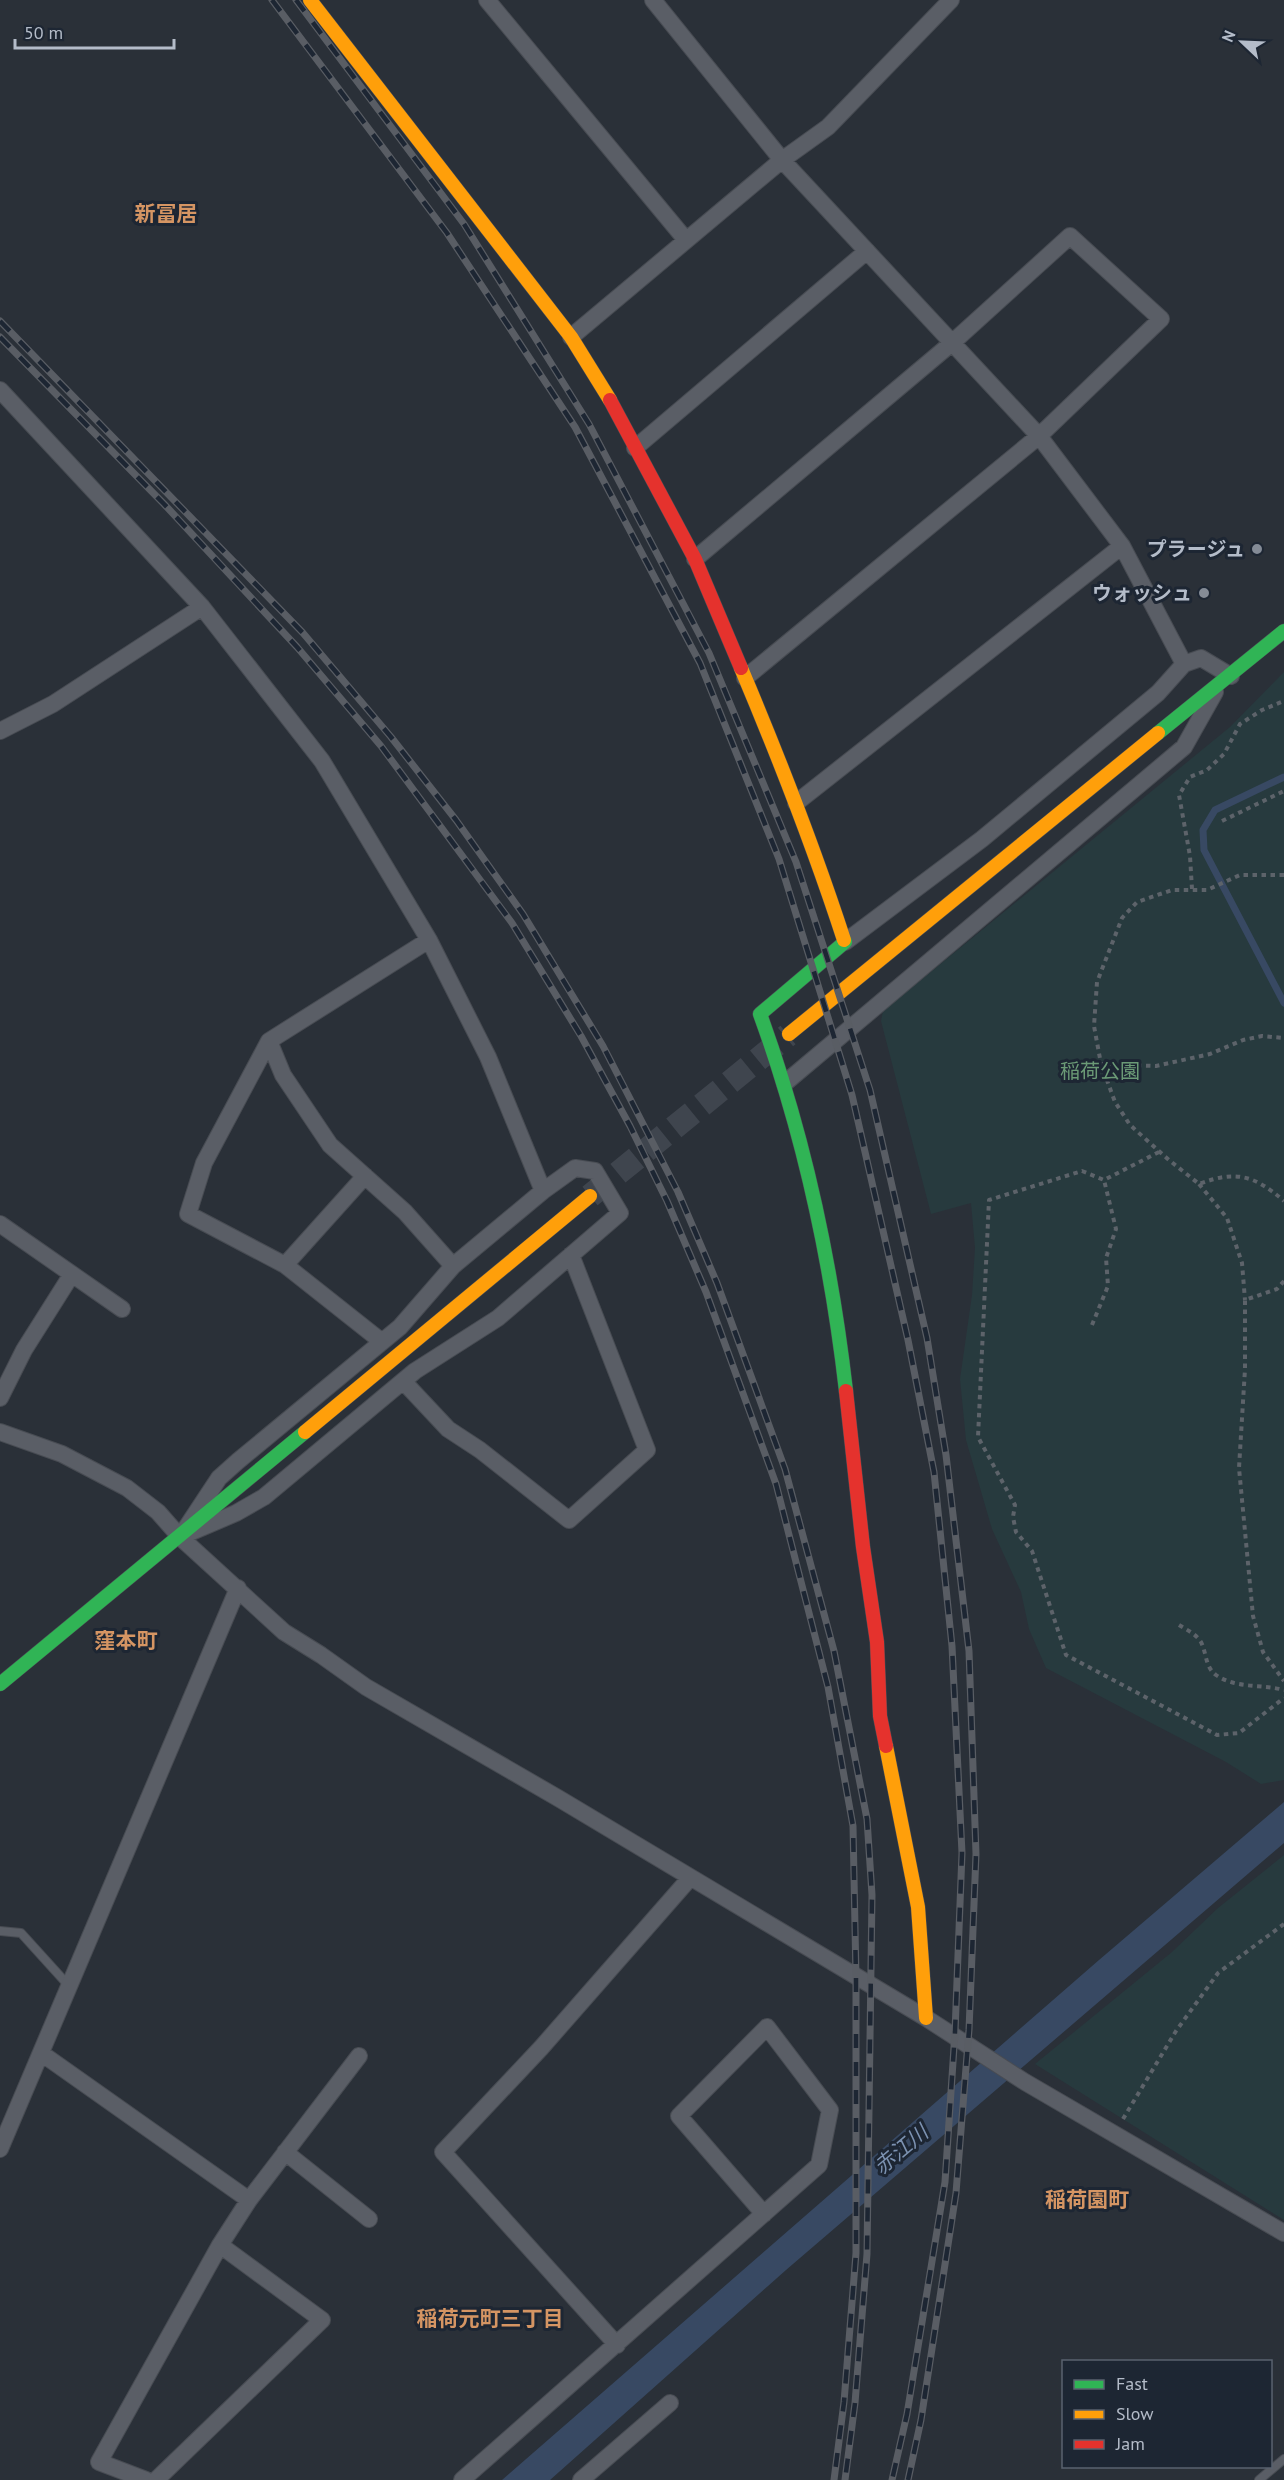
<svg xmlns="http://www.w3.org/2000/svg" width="1284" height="2480" font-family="'PT Sans','Noto Sans JP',sans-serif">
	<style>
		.green { fill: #273a3e }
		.water { fill: #384963 }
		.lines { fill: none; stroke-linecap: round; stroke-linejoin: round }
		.stream { stroke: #384963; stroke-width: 7 }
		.secondary-tunnel { stroke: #3f454e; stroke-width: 24; stroke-dasharray: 24 12; stroke-linecap: butt }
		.lane-casing { stroke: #484c53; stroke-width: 10 }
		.street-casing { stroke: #484c53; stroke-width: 18 }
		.fast-casing { stroke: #484c53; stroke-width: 15 }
		.slow-casing { stroke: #484c53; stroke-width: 15 }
		.jam-casing { stroke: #484c53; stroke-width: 15 }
		.path { stroke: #5d636a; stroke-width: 4; stroke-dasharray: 4.5 4.5; stroke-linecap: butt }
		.lane { stroke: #5a5e66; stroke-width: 8 }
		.street { stroke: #5a5e66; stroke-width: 16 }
		.fast { stroke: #30b455; stroke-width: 14 }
		.slow { stroke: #ff9f0a; stroke-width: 14 }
		.jam { stroke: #e5322d; stroke-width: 14 }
		.rail-casing { stroke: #595d64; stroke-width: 7 }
		.rail { stroke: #1d2633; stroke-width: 4.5; stroke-dasharray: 14; stroke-linecap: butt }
		.poi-dot { fill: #848b96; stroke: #1d2633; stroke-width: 2 }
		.labels { text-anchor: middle; stroke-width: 6; stroke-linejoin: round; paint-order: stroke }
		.poi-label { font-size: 20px; font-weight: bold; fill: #b4bcc9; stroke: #1d2633; text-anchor: end }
		.park-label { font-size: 20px; fill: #6b9a76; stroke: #1d2633 }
		.neighbourhood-label { font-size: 21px; font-weight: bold; fill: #d59563; stroke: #1d2633 }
		.water-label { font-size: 21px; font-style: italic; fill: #7c92b1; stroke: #1d2633 }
	</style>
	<rect width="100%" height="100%" fill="#2a3038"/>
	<path class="green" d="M1284,672V1780L1261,1784L1226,1762L1046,1668L1029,1629L1021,1592L992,1529L966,1440L960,1379L972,1295L975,1248L971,1203L931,1214L881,1021L883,1011L1230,727Z
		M1284,1855V2220L1035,2064L1172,1952L1218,1908Z"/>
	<path class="water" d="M1284,1802V1843L786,2270L550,2480H502L1099,1960Z"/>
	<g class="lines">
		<path class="stream" d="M1284,777L1215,810L1203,830L1204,850L1284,1003"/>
		<path class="secondary-tunnel" d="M590,1196L788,1035"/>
		<g class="lane-casing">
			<path id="lane" d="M0,1931L21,1933L69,1986
				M1259,2480L1284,2459"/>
		</g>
		<g class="street-casing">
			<path id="street" d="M487,0L686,240
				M653,0L782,160L1039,436L1122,546L1184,664
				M571,337L782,160L828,127L951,0
				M0,390L202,607L322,761L429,940L488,1057L543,1191
				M635,448L867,251
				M695,559L953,342L1070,236L1161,319L1039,436L745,678
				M0,731L53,704L202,607
				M796,803L1122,546
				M845,942L982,839L1158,693L1184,664L1201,658L1231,676
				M269,1041L283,1075L330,1145L405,1212L453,1266
				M785,1083L1184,747L1215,692
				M575,1168L595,1171L620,1213L498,1318L415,1371L264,1497L236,1513L180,1537L219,1478L238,1461L400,1327L453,1266L543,1191Z
				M0,1224L122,1309
				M285,1265L365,1176
				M381,1341L285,1265L188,1214L204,1163L269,1041L429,940
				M403,1381L448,1429L480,1450L569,1520L647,1450L571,1255
				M0,1398L24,1350L72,1274
				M0,1432L62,1454L127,1488L158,1512L180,1537L284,1632L321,1655L366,1687L558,1798L926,2018L1025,2082L1284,2233
				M41,2053L249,2200L220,2245L99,2462L146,2480
				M0,2149L238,1588
				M285,2152L369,2219
				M249,2200L359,2056
				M617,2345L443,2152L541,2048L690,1878
				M156,2480L322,2320L220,2245
				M462,2480L819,2165L830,2110L767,2027L679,2116L764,2214
				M581,2480L670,2403"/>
		</g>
		<g class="fast-casing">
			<path id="fast" d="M1158,733L1284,631
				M844,940L845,942L760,1014C805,1138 831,1260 846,1391
				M0,1684L305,1432"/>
		</g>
		<g class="slow-casing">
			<path id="slow" d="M310,0L571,337L610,400
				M741,668C779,758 814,848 844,940
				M789,1034L1158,733
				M305,1432L590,1196
				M886,1746L918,1907L926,2018"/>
		</g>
		<g class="jam-casing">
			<path id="jam" d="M610,400L695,559L741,668
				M846,1391L863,1547L877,1642L880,1716L886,1746"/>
		</g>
		<path class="path" d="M1222,821L1284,791
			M1284,875H1240L1207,890H1172L1137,902L1122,918L1097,982L1094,1026L1101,1064L1115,1102L1130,1125L1169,1160L1199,1184C1236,1170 1254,1175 1284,1201
			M1192,889L1190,856L1179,795L1190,777L1207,770L1224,754L1240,724L1262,710L1284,701
			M1101,1064L1156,1066L1210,1054L1243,1040L1262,1036L1284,1038
			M1159,1152L1104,1180L1082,1171L989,1200L978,1437L1015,1505L1013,1517L1016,1532L1032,1551L1066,1655L1217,1735L1239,1733L1284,1698
			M1199,1184L1227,1218L1242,1263L1245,1300
			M1284,1281L1277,1289L1245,1300V1369L1239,1468L1253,1616L1263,1652L1284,1681
			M1092,1325L1108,1286L1106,1258L1116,1229L1104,1180
			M1179,1625C1187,1630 1196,1634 1201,1642C1207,1654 1205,1667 1216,1675C1236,1689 1262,1684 1284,1690
			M1123,2119L1176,2031L1218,1973L1284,1924"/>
		<use href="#lane" class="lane"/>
		<use href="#street" class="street"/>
		<use href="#fast" class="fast"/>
		<use href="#slow" class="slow"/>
		<use href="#jam" class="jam"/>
		<g class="rail-casing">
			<path id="rail" d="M272,0L447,233L575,427L700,663L779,859L852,1095L908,1340L934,1472L952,1646L962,1853L955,2032L945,2182L907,2414L892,2480
				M296,0L464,224L589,424L709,653L796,862L870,1090L927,1338L946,1455L969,1651L976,1854L969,2030L956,2193L921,2420L908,2480
				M0,321L303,633L391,737L456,820L523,914L603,1046L678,1192L717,1283L785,1469L834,1651L867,1819L872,1895L867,2254L855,2403L845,2480
				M0,337L164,504L297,647L381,746L512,923L581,1036L630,1126L667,1201L706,1292L776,1484L828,1687L853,1826L856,1978V2253L844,2402L834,2480"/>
		</g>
		<use href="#rail" class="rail"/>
	</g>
	<g class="poi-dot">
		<circle cx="1257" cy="549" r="6"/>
		<circle cx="1204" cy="593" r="6"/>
	</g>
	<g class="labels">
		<g class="poi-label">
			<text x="1245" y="556">プラージュ</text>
			<text x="1192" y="600">ウォッシュ</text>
		</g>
		<g class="park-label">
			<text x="1100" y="1078">稲荷公園</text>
		</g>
		<g class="neighbourhood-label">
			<text x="166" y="221">新冨居</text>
			<text x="126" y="1648">窪本町</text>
			<text x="1087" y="2207">稲荷園町</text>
			<text x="490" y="2326">稲荷元町三丁目</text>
		</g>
		<g class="water-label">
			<text transform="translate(901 2150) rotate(-40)" y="7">赤江川</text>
		</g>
	</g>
	<rect x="1062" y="2360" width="210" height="108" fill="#1d2633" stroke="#59626f" stroke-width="1.5"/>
	<rect x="1074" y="2380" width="30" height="9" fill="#30b455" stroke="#59626f" stroke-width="1.5"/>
	<text x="1116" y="2390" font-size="18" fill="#b4bcc9">Fast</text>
	<rect x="1074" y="2410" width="30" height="9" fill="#ff9f0a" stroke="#59626f" stroke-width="1.5"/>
	<text x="1116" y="2420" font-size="18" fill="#b4bcc9">Slow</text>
	<rect x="1074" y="2440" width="30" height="9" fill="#e5322d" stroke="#59626f" stroke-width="1.5"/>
	<text x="1116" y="2450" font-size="18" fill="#b4bcc9">Jam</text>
	<g transform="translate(1242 42) rotate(293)" stroke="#1d2633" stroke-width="4.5" paint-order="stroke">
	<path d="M0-4.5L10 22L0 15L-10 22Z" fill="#b4bcc9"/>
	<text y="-9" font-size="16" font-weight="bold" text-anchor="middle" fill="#b4bcc9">N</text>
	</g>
	<path d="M15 39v9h159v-9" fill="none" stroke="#b4bcc9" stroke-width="3"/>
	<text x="24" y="39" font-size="18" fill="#b4bcc9" stroke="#1d2633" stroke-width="4.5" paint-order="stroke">50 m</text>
</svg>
